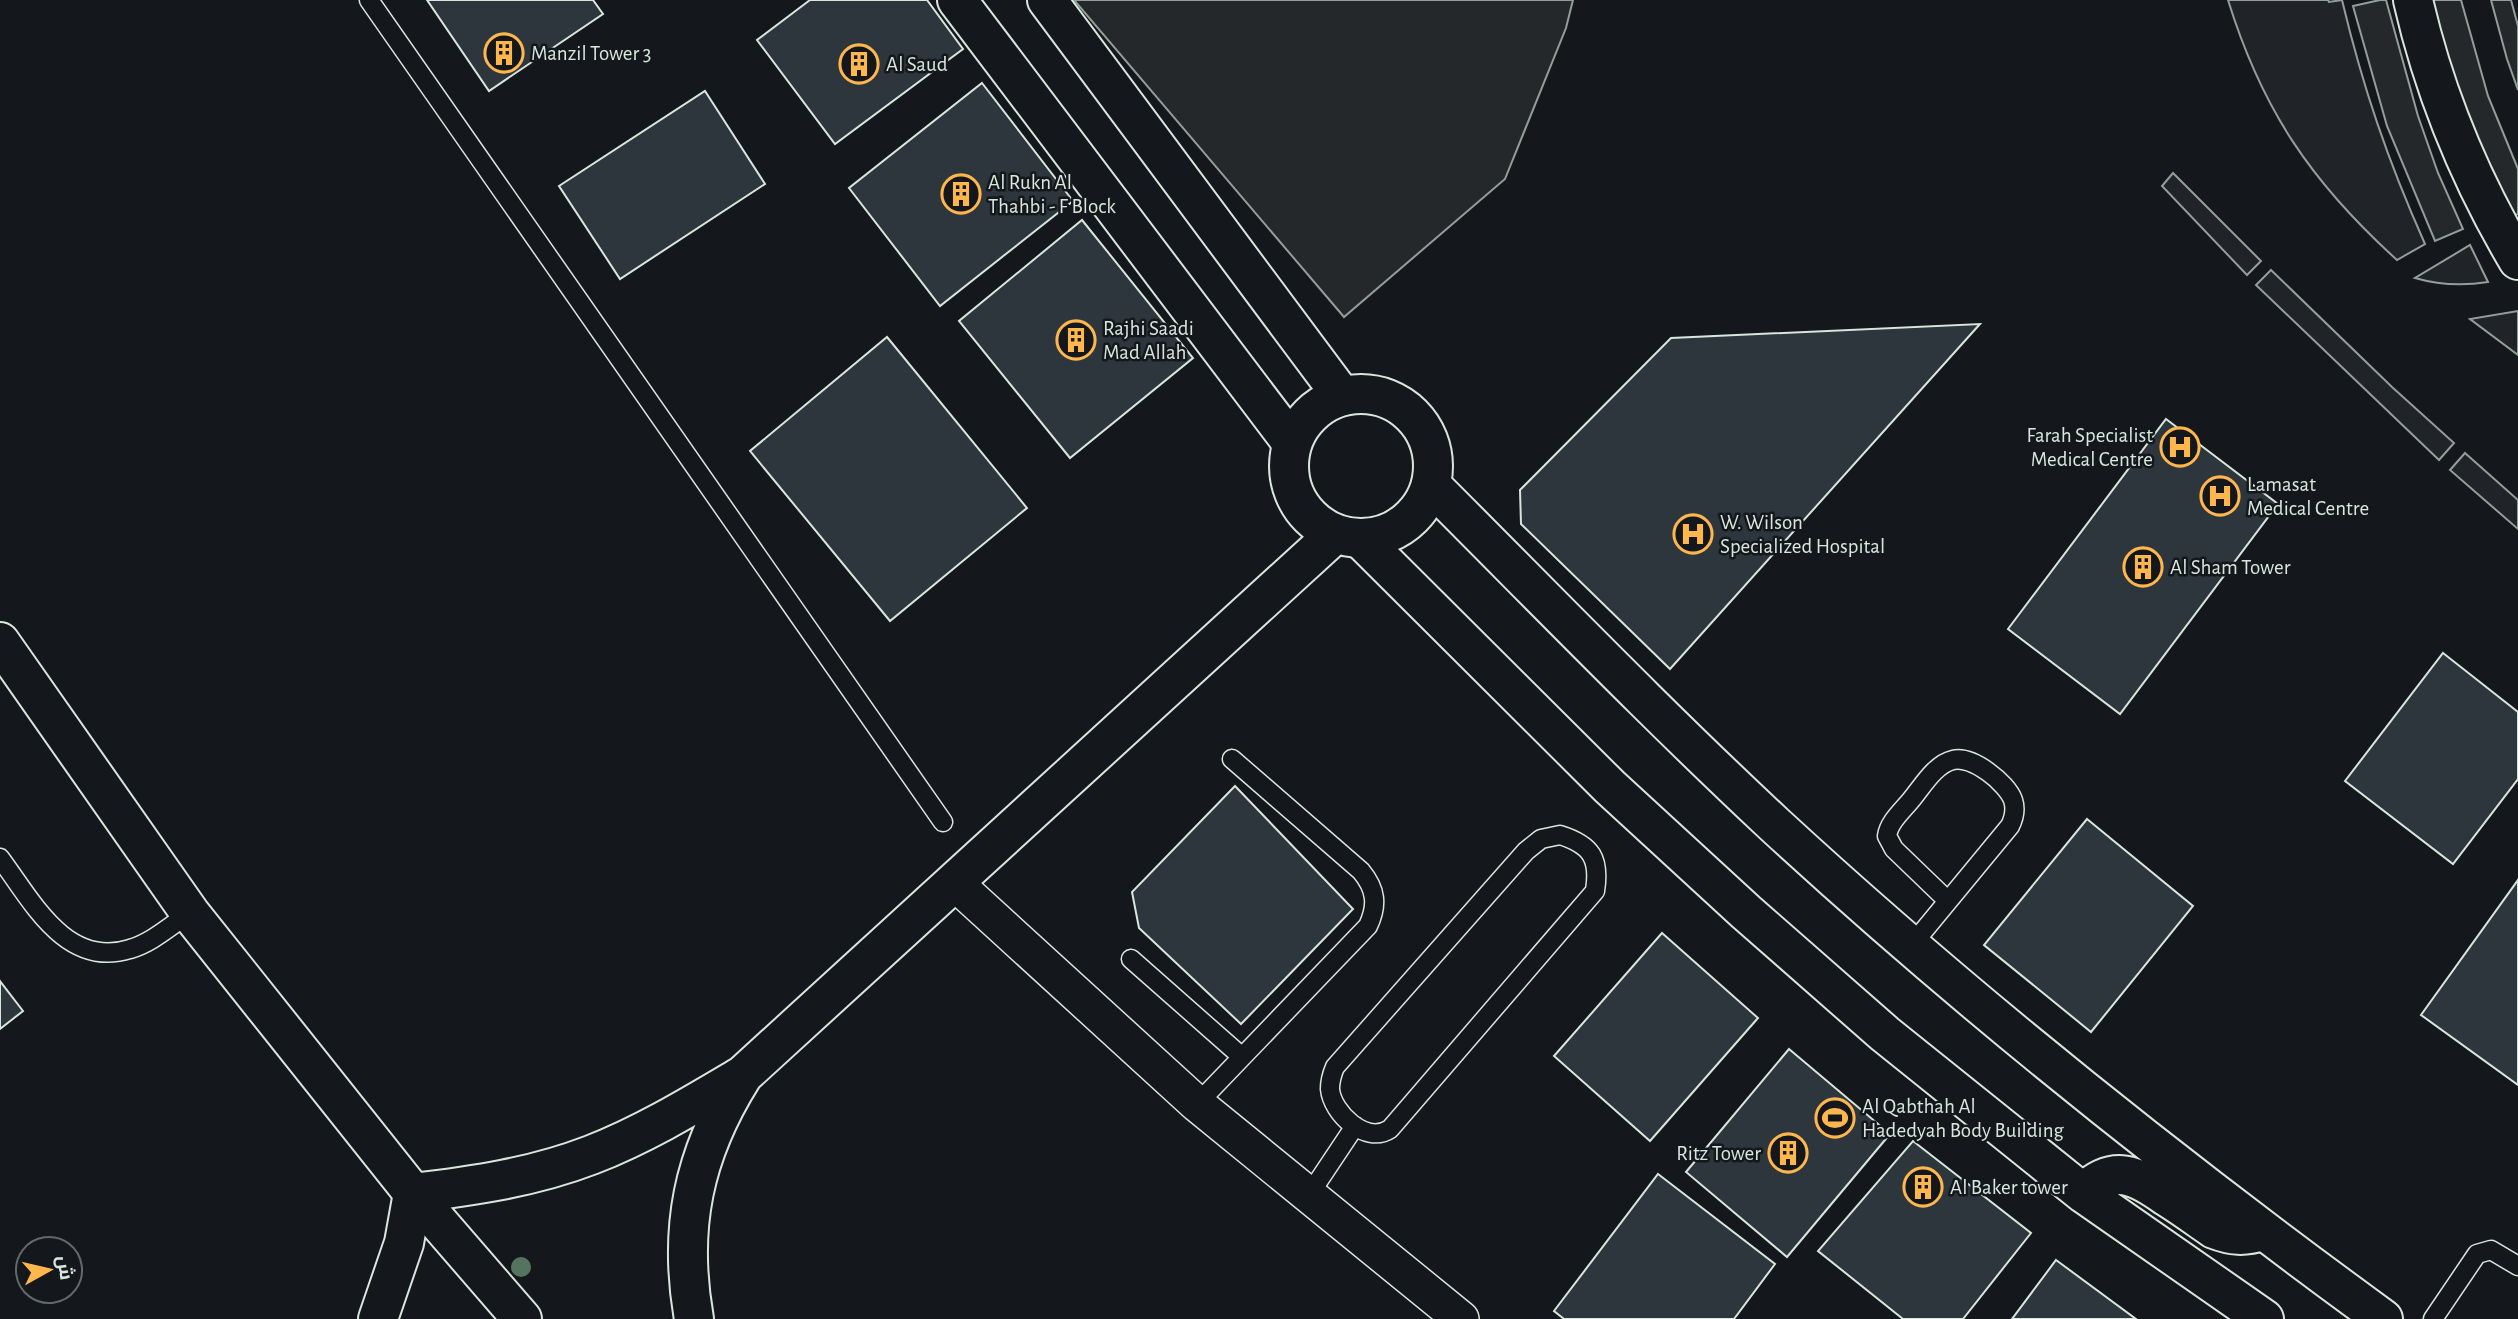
<svg xmlns="http://www.w3.org/2000/svg" width="2518" height="1319" font-family="'Alegreya Sans',Cairo,sans-serif">
	<style>
		.green { fill: #202428; stroke: #939e99; stroke-width: 2 }
		.parking { fill: #24282b; stroke: #939e99; stroke-width: 2 }
		.building { fill: #2c363c; stroke: #d8e6dc; stroke-width: 2 }
		.lines { fill: none; stroke-linecap: round; stroke-linejoin: round }
		.service-casing { stroke: #d8e6dc; stroke-width: 21 }
		.minor-casing { stroke: #d8e6dc; stroke-width: 38 }
		.tertiary-casing { stroke: #d8e6dc; stroke-width: 42 }
		.secondary-casing { stroke: #d8e6dc; stroke-width: 42 }
		.motorway-casing { stroke: #d8e6dc; stroke-width: 42 }
		.service { stroke: #14181c; stroke-width: 18 }
		.minor { stroke: #14181c; stroke-width: 35 }
		.tertiary { stroke: #14181c; stroke-width: 38 }
		.secondary { stroke: #14181c; stroke-width: 38 }
		.motorway { stroke: #14181c; stroke-width: 38 }
		.tree { fill: #55745f }
		.labels { text-anchor: middle; stroke-width: 5; stroke-linejoin: round; paint-order: stroke }
		.poi-label { font-size: 21px; fill: #d8e6dc; stroke: #14181c; text-anchor: start }
	</style>
	<rect width="100%" height="100%" fill="#14181c"/>
	<path class="green" d="M2228,0H2328L2329,2L2342,0C2363,88 2388,161 2425,244L2397,260C2312,183 2262,110 2228,0Z
		M2173,173L2261,261L2247,275L2162,186Z
		M2470,245L2488,282C2463,286 2439,285 2415,278Z
		M2271,270L2392,387L2454,443L2439,460L2256,285Z
		M2518,311V355L2470,319Z
		M2465,453L2518,500V529L2450,470Z"/>
	<path class="parking" d="M1074,0H1573L1566,28L1505,179L1344,317Z
		M2380,0H2386L2418,116L2438,173L2463,229L2435,241L2387,126L2353,6Z
		M2431,0H2461L2488,96L2518,169V214L2511,217L2461,106Z
		M2491,0H2511L2518,26V90L2507,59Z"/>
	<path class="building" d="M427,0H593L603,14L489,91Z
		M810,0H927L963,49L835,144L757,40Z
		M982,83L1073,201L940,306L849,188Z
		M705,91L765,184L620,279L559,186Z
		M1082,220L1193,358L1070,458L959,321Z
		M1980,324L1670,669L1521,524L1520,490L1671,338Z
		M887,337L1027,508L890,621L750,451Z
		M2166,419L2278,504L2120,714L2008,629Z
		M2443,653L2518,712V779L2453,864L2345,781Z
		M1235,786L1353,909L1241,1024L1139,928L1132,892Z
		M2087,819L2193,906L2091,1032L1984,945Z
		M2518,880V1085L2421,1015Z
		M1662,933L1758,1018L1650,1141L1554,1056Z
		M0,981L23,1011L0,1029Z
		M1789,1049L1890,1134L1787,1257L1686,1172Z
		M1913,1141L2031,1233L1963,1319H1903L1818,1251Z
		M1658,1174L1775,1264L1734,1319H1564L1554,1311Z
		M2056,1260L2136,1319H2012Z"/>
	<g class="lines">
		<g class="service-casing">
			<path id="service" d="M369,0L943,822
				M1560,835C1592,845 1600,859 1595,891L1390,1129C1366,1145 1332,1113 1330,1089C1330,1081 1332,1074 1335,1067L1526,851L1541,839Z
				M0,858C32,901 66,969 130,949C152,943 171,925 190,913
				M1911,946L2010,826C2014,818 2016,809 2013,800C2007,783 1972,755 1953,760C1935,764 1922,787 1911,800C1902,811 1889,822 1887,836L1894,849L1948,901
				M1131,959L1241,1056
				M1197,1104L1368,926C1378,905 1376,889 1361,871L1232,759
				M1309,1195L1355,1126
				M2433,1319L2477,1254L2491,1250L2518,1266"/>
		</g>
		<g class="minor-casing">
			<path id="minor" d="M954,882L1197,1104L1461,1319"/>
		</g>
		<g class="tertiary-casing">
			<path id="tertiary" d="M957,0L1292,443
				M1047,0L1342,396
				M2413,0C2434,92 2470,179 2518,260
				M1431,485C1545,599 1657,715 1775,825C1967,1002 2172,1165 2383,1319
				M1362,540L1610,787L1746,912L1885,1034L2083,1193L2264,1319
				M2083,1193C2114,1163 2136,1175 2167,1197C2183,1207 2198,1218 2214,1229C2232,1236 2244,1237 2263,1231"/>
		</g>
		<g class="secondary-casing">
			<path id="secondary" d="M1289 466a72 72 0 1 1 144 0a72 72 0 1 1-144 0Z
				M0,642L190,913L413,1193L522,1319
				M413,1193C474,1186 534,1177 591,1155C645,1134 694,1104 743,1075L1335,534
				M694,1319C678,1229 693,1155 742,1077"/>
		</g>
		<g class="motorway-casing">
			<path id="motorway" d="M378,1319L404,1243L413,1193"/>
		</g>
		<use href="#service" class="service"/>
		<use href="#minor" class="minor"/>
		<use href="#tertiary" class="tertiary"/>
		<use href="#secondary" class="secondary"/>
		<use href="#motorway" class="motorway"/>
	</g>
	<circle class="tree" cx="521" cy="1267" r="10"/>
	<defs>
		<g id="building-ring" transform="scale(2.0125)"><circle r="9.5" fill="#14181c" stroke="#ffb74d" stroke-width="1.5"/><path d="M-4-6H4V6H1V3H-1V6H-4ZM-2.5-4.3h1.7v1.8h-1.7ZM.8-4.3h1.7v1.8H.8ZM-2.5-1h1.7V.8h-1.7ZM.8-1h1.7V.8H.8Z" fill="#ffb74d"/></g>
		<g id="hospital-ring" transform="scale(2.0125)"><circle r="9.5" fill="#14181c" stroke="#ffb74d" stroke-width="1.5"/><path d="M-5-5h3v3.5h4V-5h3V5h-3V1.5h-4V5h-3Z" fill="#ffb74d"/></g>
		<g id="stadium-ring" transform="scale(2.0125)"><circle r="9.5" fill="#14181c" stroke="#ffb74d" stroke-width="1.5"/><path d="M0-5a6.5 5 0 1 0 0 10a6.5 5 0 1 0 0-10ZM-3.5-1.8h7v3.6h-7Z" fill="#ffb74d"/></g>
	</defs>
	<g fill-rule="evenodd">
		<use href="#building-ring" x="504" y="53"/>
		<use href="#building-ring" x="859" y="64"/>
		<use href="#building-ring" x="961" y="194"/>
		<use href="#building-ring" x="1076" y="340"/>
		<use href="#hospital-ring" x="2180" y="447"/>
		<use href="#hospital-ring" x="2220" y="496"/>
		<use href="#hospital-ring" x="1693" y="534"/>
		<use href="#building-ring" x="2143" y="567"/>
		<use href="#stadium-ring" x="1835" y="1118"/>
		<use href="#building-ring" x="1788" y="1153"/>
		<use href="#building-ring" x="1923" y="1187"/>
	</g>
	<g class="labels">
		<g class="poi-label">
			<text x="531" y="60">Manzil Tower 3</text>
			<text x="886" y="71">Al Saud</text>
			<text x="988" y="189">Al Rukn Al<tspan x="988" dy="24">Thahbi - F Block</tspan></text>
			<text x="1103" y="335">Rajhi Saadi<tspan x="1103" dy="24">Mad Allah</tspan></text>
			<text x="2153" y="442" text-anchor="end">Farah Specialist<tspan x="2153" dy="24">Medical Centre</tspan></text>
			<text x="2247" y="491">Lamasat<tspan x="2247" dy="24">Medical Centre</tspan></text>
			<text x="1720" y="529">W. Wilson<tspan x="1720" dy="24">Specialized Hospital</tspan></text>
			<text x="2170" y="574">Al Sham Tower</text>
			<text x="1862" y="1113">Al Qabthah Al<tspan x="1862" dy="24">Hadedyah Body Building</tspan></text>
			<text x="1761" y="1160" text-anchor="end">Ritz Tower</text>
			<text x="1950" y="1194">Al Baker tower</text>
		</g>
	</g>
	<g transform="translate(49 1270) rotate(82)"><circle r="33" fill="#14181c" stroke="#626a69" stroke-width="2"/>
	<path d="M0-5L12 26L0 18L-12 26Z" fill="#ffb74d"/>
	<text y="-10" font-size="19" font-weight="bold" text-anchor="middle" fill="#d8e6dc">ش</text>
	</g>
</svg>
